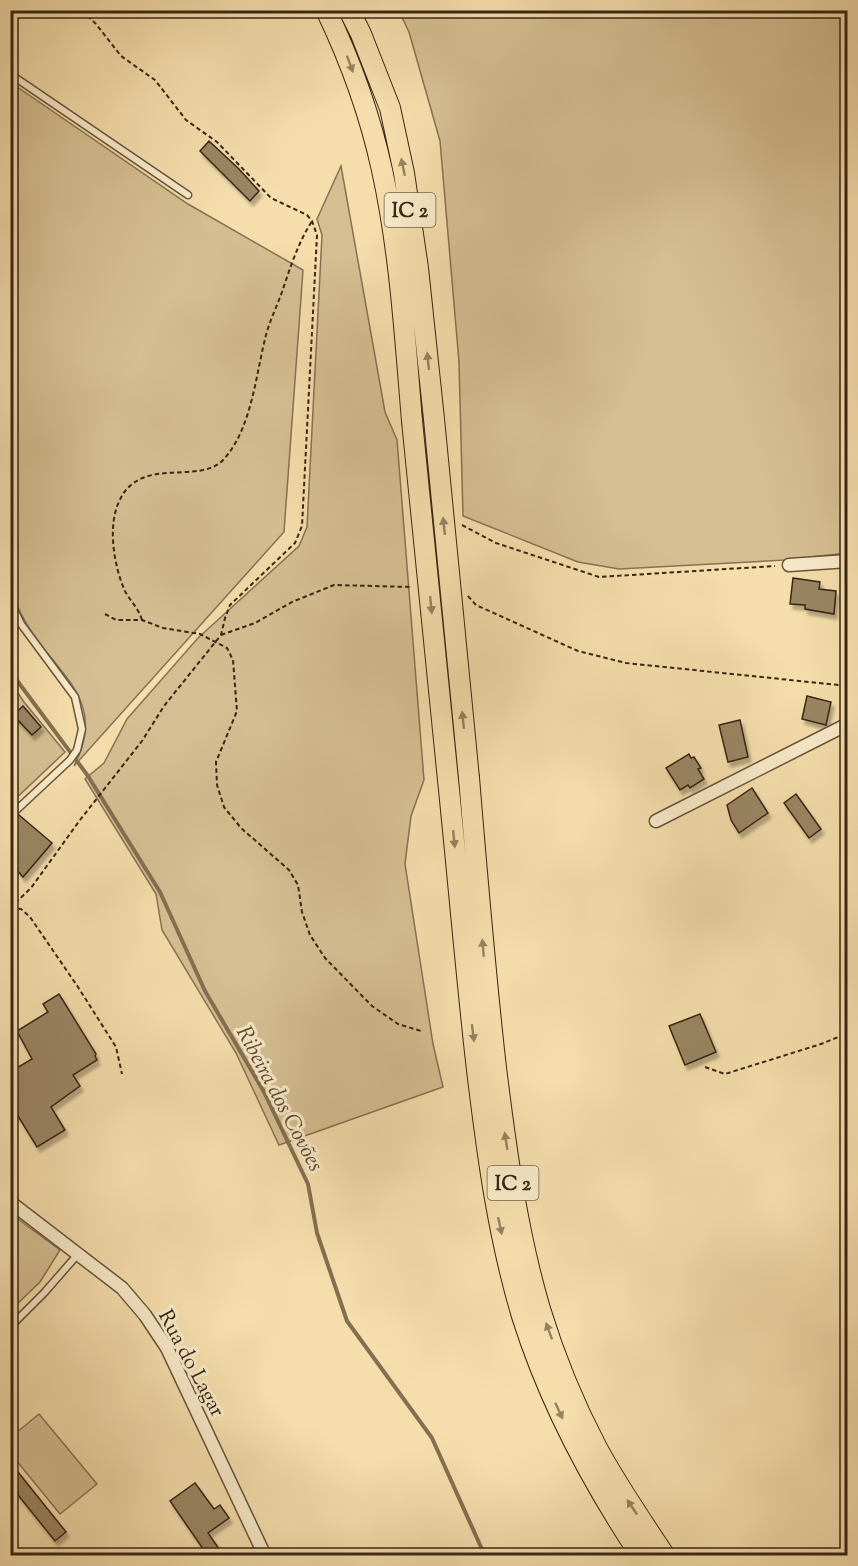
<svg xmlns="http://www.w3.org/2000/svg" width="858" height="1566" font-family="'Sorts Mill Goudy',serif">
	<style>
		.green { fill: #d5bf92; stroke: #867254; stroke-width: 1.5 }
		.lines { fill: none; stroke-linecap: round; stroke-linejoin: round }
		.stream { stroke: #836f51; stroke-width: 4 }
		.building { fill: #9a8664; stroke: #382615; stroke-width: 1.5; filter: url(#shadow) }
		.service-casing { stroke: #67543b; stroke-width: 9 }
		.minor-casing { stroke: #67543b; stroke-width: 15 }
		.trunk-casing { stroke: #382615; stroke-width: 22 }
		.path { stroke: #382615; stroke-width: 2; stroke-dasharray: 4.5 3; stroke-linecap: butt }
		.service { stroke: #f8eac9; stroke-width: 6 }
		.minor { stroke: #f8eac9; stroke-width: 12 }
		.trunk { stroke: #f5deac; stroke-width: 20 }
		.trunk-bridge-casing { stroke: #382615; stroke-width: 22; stroke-linecap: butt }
		.trunk-bridge { stroke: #f5deac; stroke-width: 20 }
		.oneway { fill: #968260 }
		.labels { text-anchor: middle; stroke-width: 6; stroke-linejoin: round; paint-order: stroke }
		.shield { fill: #f8eac9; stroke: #72614b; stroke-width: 1.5 }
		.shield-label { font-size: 20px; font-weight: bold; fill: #382615 }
		.street-label { font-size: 21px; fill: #382615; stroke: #f8eac9 }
		.water-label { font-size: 22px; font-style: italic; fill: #5e4a33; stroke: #f8eac9 }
	</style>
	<defs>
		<filter id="shadow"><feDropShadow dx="3" dy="5" stdDeviation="1.5" flood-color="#0004"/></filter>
	</defs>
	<rect width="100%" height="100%" fill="#f5deac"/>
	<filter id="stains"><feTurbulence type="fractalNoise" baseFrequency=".00333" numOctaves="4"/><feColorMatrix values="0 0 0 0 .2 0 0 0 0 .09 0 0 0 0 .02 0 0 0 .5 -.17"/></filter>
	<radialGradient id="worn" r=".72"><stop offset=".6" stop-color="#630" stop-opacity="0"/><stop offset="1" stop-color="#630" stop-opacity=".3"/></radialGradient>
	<path class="green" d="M399,11H847V553L785,560L619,569L578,562L463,516L459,362L440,141L409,32Z
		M10,82L188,204L303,270L284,532L74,766C110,699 53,672 25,621C19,611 14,598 11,587Z
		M341,166L385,412L397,440L424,780L411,816L405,864L433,1044L443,1087L279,1145L236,1053L162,930L156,894L85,779L104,763L127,719L198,638L299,546L307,527L322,235L317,219Z
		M10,681L24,702L65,752L11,803Z
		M11,1214L60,1250L40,1282L11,1310Z
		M39,1414L97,1484L60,1514L11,1454V1437Z"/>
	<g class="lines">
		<path class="stream" d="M10,671L88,776L160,892L205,991L264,1092L308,1184L317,1233L347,1321L432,1438L485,1556"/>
	</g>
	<path class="building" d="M209,141L239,169L259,191L250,201L200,151Z
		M793,578L820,582L819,589L836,591L834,614L805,609V605L790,604Z
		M807,696L831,702L826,725L802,719Z
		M23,706L41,727L32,735L13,715Z
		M740,720L748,757L728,762L719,725Z
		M689,754L691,758L694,757L701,768L698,769L704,779L690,788L688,785L680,790L666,768Z
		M752,788L768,813L739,833L731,820L727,805Z
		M796,794L821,829L809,838L784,803Z
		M19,815L52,843L23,877L10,862V824Z
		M59,994L96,1054L95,1056L97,1060L73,1075L80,1086L51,1107L65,1130L37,1147L10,1103V1072L32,1059L17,1031L48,1012L43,1004Z
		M700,1014L716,1052L685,1065L669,1026Z
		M18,1472L66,1532L55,1541L10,1485V1478Z
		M195,1483L214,1509L220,1505L229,1518L208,1533L224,1556H208L170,1501Z"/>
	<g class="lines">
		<g class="service-casing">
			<path id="service" d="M10,74L188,195
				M10,601L21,624L75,697L82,729L77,750L70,760L10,816
				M10,1327L44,1293L79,1253"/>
		</g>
		<g class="minor-casing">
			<path id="minor" d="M789,565L848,561
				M656,821L848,724
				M10,1202L122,1288L145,1315L167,1348L265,1556"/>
		</g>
		<g class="trunk-casing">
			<path id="trunk" d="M326,10C351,62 370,115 382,170C400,252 405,338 412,421
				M349,10L361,34L390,108L404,173L418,268L434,419
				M469,778C477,875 485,971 496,1068C506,1148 517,1231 540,1309C554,1355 575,1406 597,1448C617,1485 641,1520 665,1556
				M448,780C458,877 466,974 477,1070C487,1153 498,1236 522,1316C549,1402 591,1481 641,1556"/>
		</g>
		<path class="path" d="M462,525L496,543L599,577L775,566
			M468,596L476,605L578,651L626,663L848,686
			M105,614L116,620H142L163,628L200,634L227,648L233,660L237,711L216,762L217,785L224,807L241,828L289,870L298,885L302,912L310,935L325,958L372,1006L398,1024L421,1031
			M142,620C138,607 129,600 124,589C114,565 108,528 118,504C138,453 199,487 224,459C252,428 256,373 266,335C270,320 277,306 282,292C290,268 298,243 312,221
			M221,635L255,623L292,602L334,585L411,587
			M10,908L31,888L80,820L142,741L164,706L221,635L225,618L230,605L295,543L302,526L317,235L312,221L307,215L271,198L217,142L186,120L155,80L121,56L96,24L81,10
			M11,908L21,909L30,917L78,987L116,1047L122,1074
			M705,1067L725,1074L821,1044L848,1033"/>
		<use href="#service" class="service"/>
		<use href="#minor" class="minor"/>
		<use href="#trunk" class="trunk"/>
		<g class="trunk-bridge-casing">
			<path id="trunk-bridge" d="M434,419L469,778
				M412,421L448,780"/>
		</g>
		<use href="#trunk-bridge" class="trunk-bridge"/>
	</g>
	<defs><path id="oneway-solid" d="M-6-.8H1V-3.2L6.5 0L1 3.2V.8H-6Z" transform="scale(1.5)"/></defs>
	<g class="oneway">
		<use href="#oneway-solid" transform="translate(350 64) rotate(70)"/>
		<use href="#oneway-solid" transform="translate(403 167) rotate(-102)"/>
		<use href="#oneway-solid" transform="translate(428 361) rotate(-96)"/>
		<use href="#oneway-solid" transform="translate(444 526) rotate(-96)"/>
		<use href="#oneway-solid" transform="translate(431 605) rotate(84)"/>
		<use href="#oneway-solid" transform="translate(463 720) rotate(-96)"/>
		<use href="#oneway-solid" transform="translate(454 839) rotate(84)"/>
		<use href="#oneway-solid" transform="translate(483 948) rotate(-95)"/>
		<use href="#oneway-solid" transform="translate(473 1033) rotate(83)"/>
		<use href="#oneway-solid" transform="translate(506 1141) rotate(-99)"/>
		<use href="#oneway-solid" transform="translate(500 1226) rotate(78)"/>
		<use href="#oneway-solid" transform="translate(549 1331) rotate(-110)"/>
		<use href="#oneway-solid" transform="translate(559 1411) rotate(65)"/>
		<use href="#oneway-solid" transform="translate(632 1507) rotate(-124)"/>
	</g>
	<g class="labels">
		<g class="shield">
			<rect x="384.5" y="193" width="51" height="34" rx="4.5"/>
			<rect x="487.5" y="1166" width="51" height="34" rx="4.5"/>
		</g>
		<g class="shield-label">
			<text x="410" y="217">IC 2</text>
			<text x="513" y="1190">IC 2</text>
		</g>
		<g class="street-label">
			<text transform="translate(192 1363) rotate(62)" y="7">Rua do Lagar</text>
		</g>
		<g class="water-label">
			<text transform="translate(281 1098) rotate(62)" y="8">Ribeira dos Covões</text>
		</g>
	</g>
	<rect width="858" height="1566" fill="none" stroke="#f5deac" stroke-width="36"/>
	<rect x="12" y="12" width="834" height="1542" fill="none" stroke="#382615" stroke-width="3"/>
	<rect x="18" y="18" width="822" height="1530" fill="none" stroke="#382615" stroke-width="1.5"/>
	<rect width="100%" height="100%" filter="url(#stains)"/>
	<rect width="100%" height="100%" fill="url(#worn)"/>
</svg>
